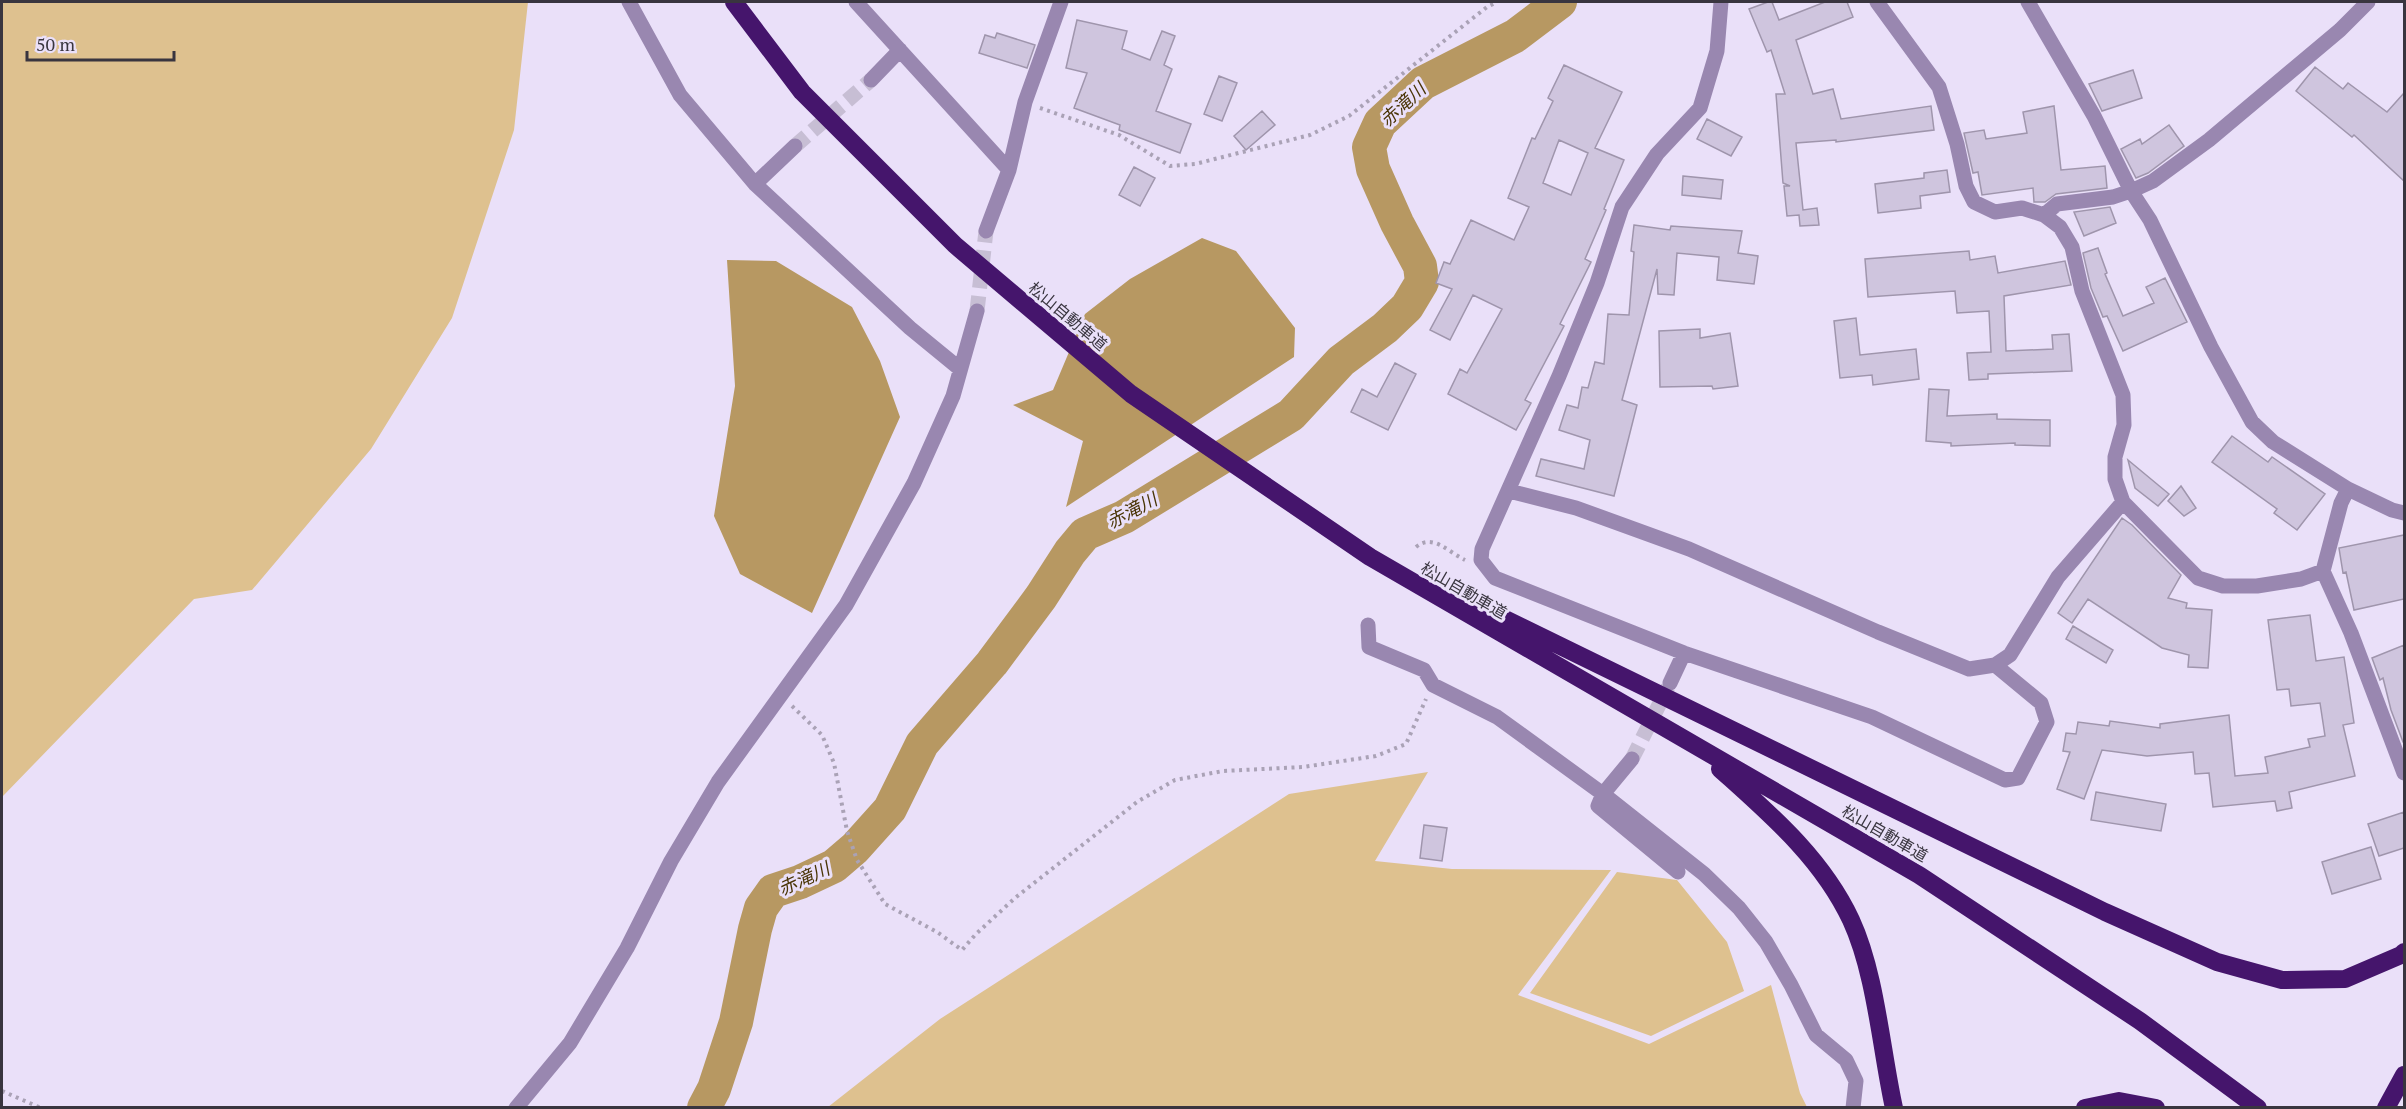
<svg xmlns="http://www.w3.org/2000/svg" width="2406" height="1109" font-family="'PT Serif','Noto Sans JP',serif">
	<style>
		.green { fill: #dec18f }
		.water { fill: #b79862 }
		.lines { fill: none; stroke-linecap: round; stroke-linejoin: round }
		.river { stroke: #b79862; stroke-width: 34 }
		.building { fill: #cfc5de; stroke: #9f95ac; stroke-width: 1.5; fill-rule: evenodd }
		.minor-tunnel { stroke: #c7bed4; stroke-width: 15; stroke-dasharray: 15 8; stroke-linecap: butt }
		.path { stroke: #aaa2b6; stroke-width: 4; stroke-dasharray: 3 4.5; stroke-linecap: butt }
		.minor { stroke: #9987b0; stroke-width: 15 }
		.highway { stroke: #45156c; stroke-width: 18 }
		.labels { text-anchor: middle; stroke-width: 6; stroke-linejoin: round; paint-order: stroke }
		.street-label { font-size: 16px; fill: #39353f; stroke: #eae0f9 }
		.water-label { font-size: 18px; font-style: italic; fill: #493405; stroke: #eae0f9 }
	</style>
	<rect width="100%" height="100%" fill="#eae0f9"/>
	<path class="green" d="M2,2H528L514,130L452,318L371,449L252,590L194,599L2,797Z
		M1428,772L1375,861L1452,869L1611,870L1518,995L1649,1044L1771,985L1800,1093L1807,1107H828L940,1019L1289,794Z
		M1617,872L1677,880L1727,942L1744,991L1651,1036L1530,993Z"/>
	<path class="water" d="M1202,238L1236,251L1295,328L1294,357L1066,507L1083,441L1013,405L1053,390L1085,314L1130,279Z
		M727,260L776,261L852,307L880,361L900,417L812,613L740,574L714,516L735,386Z"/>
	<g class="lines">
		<path class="river" d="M704,1108L714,1089L736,1022L755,929L761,908L773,891L800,882L834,866L855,848L890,809L922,744L992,663L1041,597L1070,552L1085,534L1124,517L1291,415L1341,361L1385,328L1407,307L1422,282L1420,266L1397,223L1373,169L1369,147L1380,123L1423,83L1515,36L1560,2"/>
	</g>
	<path class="building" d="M1768,2H1772L1779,20L1825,2H1847L1853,17L1796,40L1813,94L1833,89L1841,119L1931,106L1934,130L1836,142V140L1796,143L1803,210L1817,208L1819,225L1800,226L1799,215L1787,216L1784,186H1790L1783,183L1776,94H1785L1771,50L1767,52L1749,9Z
		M1077,20L1127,31L1122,49L1150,60L1162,31L1175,36L1164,65L1172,69L1156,111L1191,124L1180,153L1119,130L1120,125L1074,108L1087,73L1066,68Z
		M997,33L1035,45L1027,68L979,53L985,35L995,38Z
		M1564,65L1622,92L1595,148L1624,160L1604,209L1606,210L1585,259L1591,262L1560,324L1564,326L1525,400L1531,403L1516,430L1448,394L1460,369L1467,373L1502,309L1473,295L1450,340L1430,330L1452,289L1436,283L1444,262L1450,264L1471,220L1514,240L1529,207L1508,198L1532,138L1535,139L1553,101L1548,98ZM1559,140L1588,153L1571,195L1543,183Z
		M2315,67L2343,89L2348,83L2387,112L2404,93V181L2354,135L2352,137L2296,91Z
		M2133,70L2142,98L2102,111L2089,84Z
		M1219,76L1237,83L1222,121L1204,114Z
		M2054,106L2061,170L2105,166L2107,188L2056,194L2045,202H2034L2033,188L1982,195L1978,172L1973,173L1964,133L1984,130L1986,139L2027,133L2023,112Z
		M1262,111L1275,125L1246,150L1234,136Z
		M1707,119L1742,137L1731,156L1697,139Z
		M2169,125L2184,146L2148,173L2136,178L2121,149L2140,139L2142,144Z
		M1134,167L1155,178L1140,206L1119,195Z
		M1947,170L1950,192L1920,196L1921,208L1878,213L1875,184L1924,178V173Z
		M1683,176L1723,180L1721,199L1682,195Z
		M2110,207L2116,223L2084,236L2074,212Z
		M1634,225L1670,230L1671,226L1742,231L1738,253L1758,256L1754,284L1717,280L1719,257L1677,253L1674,295L1658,294L1657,269L1622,400L1637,405L1614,496L1536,476L1541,459L1584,469L1590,440L1559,430L1567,405L1578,408L1582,387L1588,388L1595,362L1604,364L1608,314L1629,315L1634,252L1631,251Z
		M2098,248L2107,273L2105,274L2123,316L2154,303L2146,287L2165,278L2187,322L2123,351L2107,316L2103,317L2091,288L2083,253Z
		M1969,251L1970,260L1995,256L1998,273L2065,261L2071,285L2004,296L2006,351L2053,349L2052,335L2069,334L2072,371L1988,374V379L1969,380L1967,353L1991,352L1989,311L1957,313L1955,291L1868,297L1865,259Z
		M1856,318L1860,355L1916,349L1919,379L1873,385L1872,375L1840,378L1834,321Z
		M1700,329V338L1730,333L1738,386L1713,389L1712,386L1660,387L1659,331Z
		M1395,363L1416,374L1388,430L1351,412L1362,389L1377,397Z
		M1929,389L1949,390L1947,416L1997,414V419L2050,420V446L2015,445V443L1951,446V443L1926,441Z
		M2232,436L2268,462L2272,457L2325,494L2297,530L2274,513L2277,509L2212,462Z
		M2128,460L2169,494L2158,506L2135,488Z
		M2181,486L2196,508L2184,516L2168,501Z
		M2122,518L2132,525L2181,575L2168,598L2187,603L2186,608L2212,610L2208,668L2188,667L2189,655L2162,648L2088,599L2072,623L2058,613Z
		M2404,535V599L2354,610L2346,572L2343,573L2339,548Z
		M2310,615L2316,661L2344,657L2354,723L2343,725L2355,776L2289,792L2292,808L2277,811L2275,801L2213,807L2209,773L2195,774L2193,752L2147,756L2102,750L2084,799L2057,789L2070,752L2063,751L2066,733L2076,734L2078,722L2109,726L2110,721L2160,728V724L2229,715L2235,776L2268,773L2265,757L2310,747L2308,739L2325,736L2320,703L2291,706L2289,689L2277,690L2268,620Z
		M2073,626L2113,650L2106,663L2066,639Z
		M2404,645V742H2403L2391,710L2383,678L2380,680L2372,658Z
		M2096,792L2166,804L2161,831L2091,820Z
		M2404,812V848L2379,856L2368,824Z
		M1424,825L1447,828L1442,861L1420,858Z
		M2371,847L2381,879L2332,894L2322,862Z"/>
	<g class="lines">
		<path class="minor-tunnel" d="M795,146L871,80
			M977,311L986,231
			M1632,759L1668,687"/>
		<path class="path" d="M1040,108L1119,135L1170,166L1195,164L1310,135L1349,116L1487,7L1497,2
			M1416,547C1433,533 1448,552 1465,560
			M792,706L822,735L834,763L847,831L857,860L885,904L937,932L962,950L976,934L1015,898L1137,802L1175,780L1223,771L1303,767L1376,756L1406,744L1426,699
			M2,1091L41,1108"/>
		<path class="minor" d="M629,2L680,95L755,184
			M856,2L1009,170
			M1721,2L1717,51L1700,108L1657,154L1622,207L1597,283L1559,376L1482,549L1481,560L1495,578L1684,653L1872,717L2005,780L2018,778L2047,722L2041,703L1995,665
			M1877,2L1939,87L1957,144L1966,186L1974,202L1995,212L2022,208L2044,215L2060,227L2072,247L2082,291L2123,395L2124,425L2115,457V479L2123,502L2198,578L2223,586H2257L2301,579L2323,571
			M2028,2L2094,116L2131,191L2150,220L2211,347L2252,422L2273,442L2348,489L2392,510L2404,513
			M871,80L900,50
			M795,146L755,184L910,328L960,369
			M2044,215L2057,204L2113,197L2131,191L2153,181L2209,140L2340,30L2368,2
			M986,231L1009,170L1025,102L1061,2
			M2348,489L2341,503L2323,571L2351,633L2404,773
			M1509,491L1576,508L1689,549L1878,632L1969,669L1995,665L2010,655L2058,577L2123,502
			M1368,625L1369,647L1424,670L1433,685L1497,717L1603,794L1704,874L1739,908L1766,942L1791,985L1816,1035L1846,1060L1856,1081L1853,1108
			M1670,683L1684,653
			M1632,759L1603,794L1598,806L1678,872
			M516,1108L570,1043L627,948L671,861L718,782L846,605L914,483L953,396L977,311"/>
		<path class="highway" d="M734,2L802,92L955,245L1131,394L1370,557L1919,875L2140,1021L2258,1108
			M1458,596L2105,912L2217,962L2282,980L2345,979L2401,955L2404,952
			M1720,769C1770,814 1822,858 1851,920C1876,974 1881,1049 1894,1108
			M2085,1108L2119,1101L2156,1108
			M2386,1108L2404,1075"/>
	</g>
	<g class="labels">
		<g class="street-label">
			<text transform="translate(1068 316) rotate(40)" y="6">松山自動車道</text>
			<text transform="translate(1464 590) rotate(30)" y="6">松山自動車道</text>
			<text transform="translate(1885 833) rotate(30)" y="6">松山自動車道</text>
		</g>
		<g class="water-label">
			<text transform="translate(1403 105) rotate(-43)" y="6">赤滝川</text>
			<text transform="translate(1132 511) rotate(-28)" y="6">赤滝川</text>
			<text transform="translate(804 879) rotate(-25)" y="6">赤滝川</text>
		</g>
	</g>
	<rect width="2406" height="1109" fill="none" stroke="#39353f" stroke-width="6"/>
	<path d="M27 51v9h147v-9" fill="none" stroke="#39353f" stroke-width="3"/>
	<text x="36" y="51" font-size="18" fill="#39353f" stroke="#eae0f9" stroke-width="4.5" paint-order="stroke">50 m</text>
</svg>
